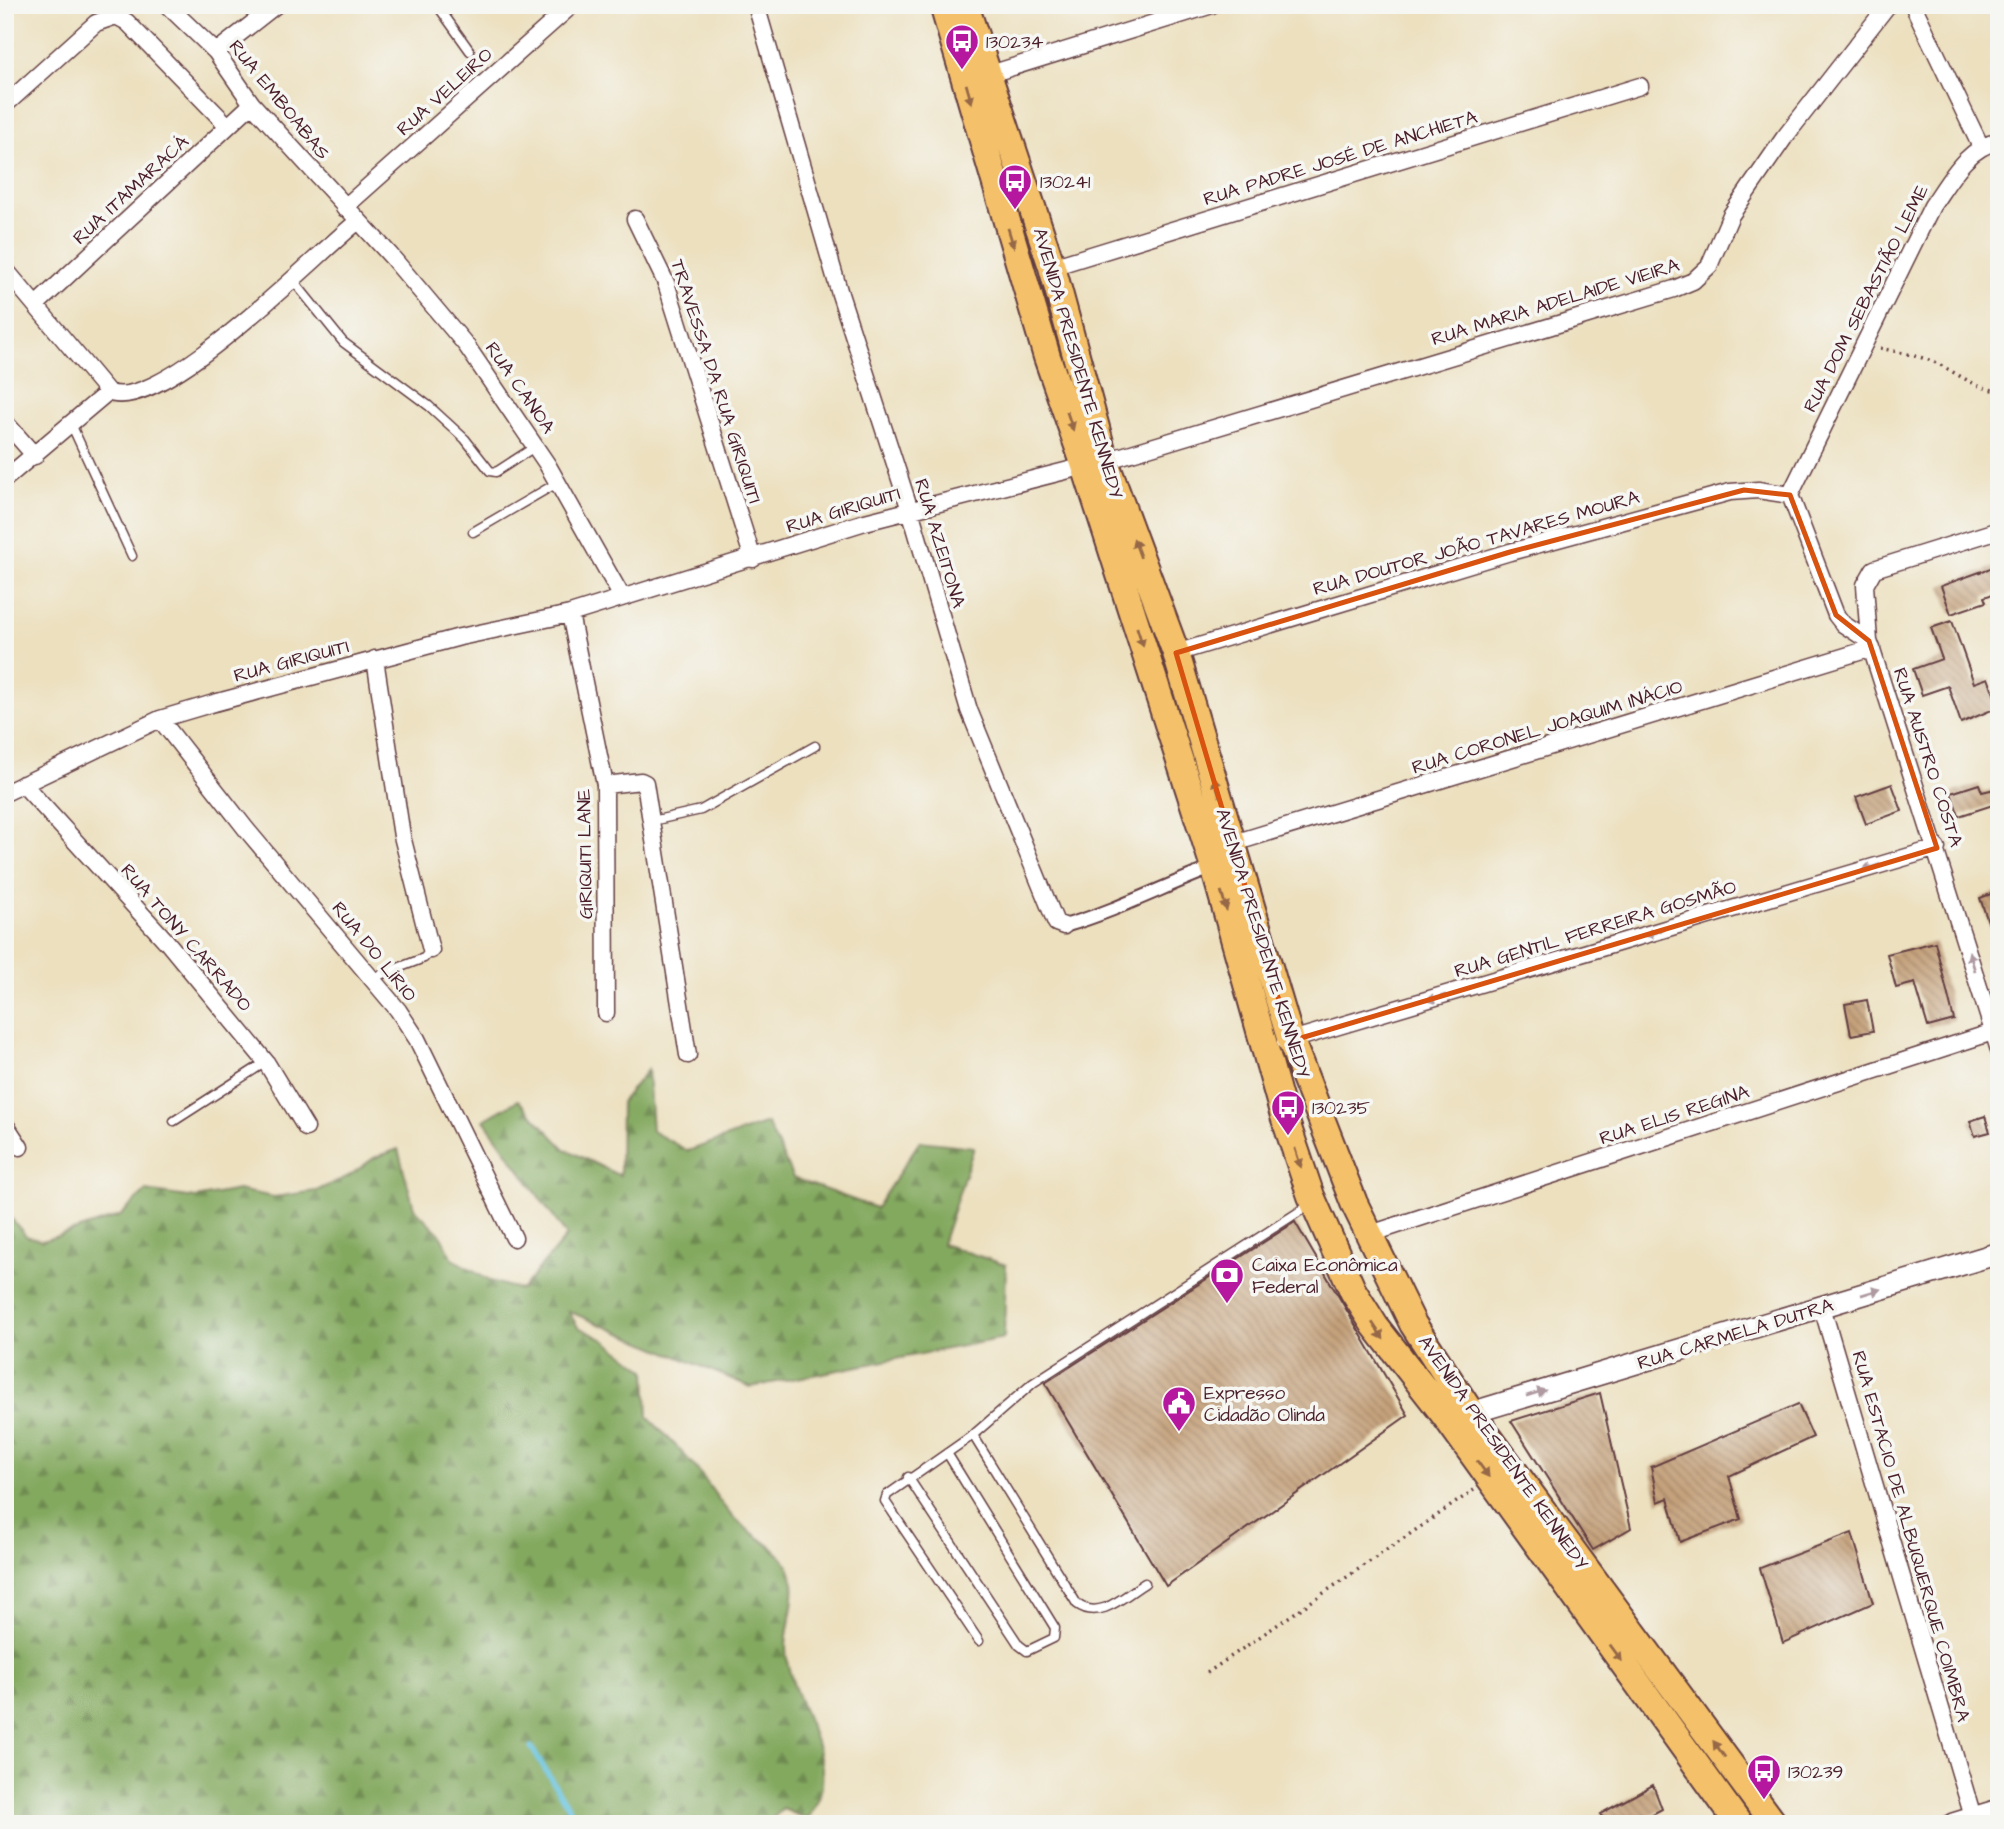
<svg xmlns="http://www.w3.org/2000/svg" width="2004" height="1829" font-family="'Architects Daughter',sans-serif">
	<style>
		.forest { fill: url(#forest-firs); stroke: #666445; stroke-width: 2 }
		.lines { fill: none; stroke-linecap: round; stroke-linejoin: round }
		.stream { stroke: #64c4e2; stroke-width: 5 }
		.building { fill: url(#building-back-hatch) }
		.service-casing { stroke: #623c41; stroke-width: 11 }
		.pedestrian-casing { stroke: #623c41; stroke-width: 16 }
		.minor-casing { stroke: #623c41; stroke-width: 19 }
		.tertiary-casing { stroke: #623c41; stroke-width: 24 }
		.primary-casing { stroke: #623c41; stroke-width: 30 }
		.path { stroke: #623c41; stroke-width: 3.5; stroke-dasharray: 2 5; stroke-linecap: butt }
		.service { stroke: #fff; stroke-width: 8 }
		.pedestrian { stroke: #fff; stroke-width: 12 }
		.minor { stroke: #fff; stroke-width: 16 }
		.tertiary { stroke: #fff; stroke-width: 21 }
		.primary { stroke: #f4c16a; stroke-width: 26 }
		.oneway { fill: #966847 }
		.oneway2 { fill: #ae9aa0 }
		.marked { fill: none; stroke: #d8530f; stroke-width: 5; stroke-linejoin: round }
		.labels { text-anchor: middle; stroke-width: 7; stroke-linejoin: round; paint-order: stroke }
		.poi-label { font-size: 19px; fill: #4a1f2b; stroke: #f6f6f2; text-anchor: start }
		.street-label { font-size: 19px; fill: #4a1f2b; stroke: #f6f6f2 }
	</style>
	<defs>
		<pattern id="forest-firs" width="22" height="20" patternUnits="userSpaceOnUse" patternTransform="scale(1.75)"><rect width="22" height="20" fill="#83a95f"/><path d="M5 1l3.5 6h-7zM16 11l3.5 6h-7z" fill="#6d894f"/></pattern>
		<pattern id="building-back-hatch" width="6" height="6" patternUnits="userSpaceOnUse" patternTransform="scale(1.75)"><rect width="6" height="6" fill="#c5a27c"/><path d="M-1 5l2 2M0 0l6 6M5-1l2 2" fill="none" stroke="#a28366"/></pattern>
	</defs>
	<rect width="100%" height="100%" fill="#f6f6f2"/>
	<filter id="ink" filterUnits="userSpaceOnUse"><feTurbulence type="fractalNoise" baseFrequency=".0143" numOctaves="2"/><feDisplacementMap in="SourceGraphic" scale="14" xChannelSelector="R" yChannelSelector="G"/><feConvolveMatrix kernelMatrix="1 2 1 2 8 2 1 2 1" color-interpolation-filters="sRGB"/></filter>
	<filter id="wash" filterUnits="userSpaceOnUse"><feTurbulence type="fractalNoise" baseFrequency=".00686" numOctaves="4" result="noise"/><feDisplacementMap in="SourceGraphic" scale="28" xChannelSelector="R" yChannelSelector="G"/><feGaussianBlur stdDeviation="1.57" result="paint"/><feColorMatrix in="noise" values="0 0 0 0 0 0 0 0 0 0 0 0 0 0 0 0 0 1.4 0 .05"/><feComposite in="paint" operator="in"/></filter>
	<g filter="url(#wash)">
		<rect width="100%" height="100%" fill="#ece0bf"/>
		<path class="forest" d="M648,1069L652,1131L688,1151L767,1123L793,1178L876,1208L920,1141L974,1147L942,1244L1006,1265L1004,1338L751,1387L568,1311L578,1327L603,1339L646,1370L648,1417C665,1435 684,1453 699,1472C710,1486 719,1502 731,1515C747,1533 773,1543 787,1564C802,1587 786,1624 786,1648C787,1704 851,1766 807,1819L783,1809L766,1824H5V1211L26,1236L42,1241L120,1216L146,1191L195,1198L238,1190L274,1197L316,1191L349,1176L374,1158L398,1149L414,1208L440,1234L453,1259L490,1281L521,1290L567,1236L484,1120L518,1100L565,1149L620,1176L621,1102Z"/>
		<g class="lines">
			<path class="stream" d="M531,1747L579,1824"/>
		</g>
		<g id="blocks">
			<path class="building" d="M1999,565V592L1984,597L1986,602L1951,614L1941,586Z
				M1952,621L1974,683L1988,678L1999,707L1961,723L1948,686L1922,695L1913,669L1942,659L1931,628Z
				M1892,784L1902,811L1866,824L1856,797Z
				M1979,784L1982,792L1999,788V803L1959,816L1951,793Z
				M1999,891V945H1996L1980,898Z
				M1935,942L1954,1020L1928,1027L1915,983L1896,988L1887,954Z
				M1867,1000L1873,1031L1851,1035L1845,1004Z
				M1985,1116L1990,1132L1975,1136L1970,1121Z
				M1295,1222L1408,1415L1166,1586L1045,1383Z
				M1600,1393L1631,1528L1593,1550L1511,1421Z
				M1798,1404L1813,1437L1729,1476L1741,1519L1680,1542L1668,1498L1658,1502L1651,1467Z
				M1852,1533L1873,1603L1783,1643L1760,1568Z
				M1653,1785L1662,1809L1634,1824H1608L1600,1814Z"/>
		</g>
	</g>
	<g filter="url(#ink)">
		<use href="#blocks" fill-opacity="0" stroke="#623c41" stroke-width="2"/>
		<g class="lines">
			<g class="service-casing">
				<path id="service" d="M437,5L470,51
					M292,279L343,342L429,406L465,439L490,471L496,472L536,446
					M71,424L132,556
					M473,532L557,483
					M652,821L701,810L815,746
					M372,978L424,958L431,950
					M174,1121L266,1062
					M973,1435L1077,1604C1100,1621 1124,1596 1145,1583
					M908,1477L1019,1645L1027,1651L1054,1638L1055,1628L947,1453
					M979,1641L885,1501L887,1495L973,1435L1033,1383L1311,1204"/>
			</g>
			<g class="pedestrian-casing">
				<path id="pedestrian" d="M1064,926C1116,911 1164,886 1214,867"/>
			</g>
			<g class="minor-casing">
				<path id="minor" d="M167,5L216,52L252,104L391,256L466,345L547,464L622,597
					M756,5L840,294L910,510L969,710L1056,923L1064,926
					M1913,5L1980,145
					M216,52L276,5
					M987,75L1212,5
					M5,105L96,23L116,16L127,22L228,126
					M344,208L572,5
					M635,219L666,283L753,559
					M1052,267L1640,86
					M5,269L108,392C160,416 314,256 357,222
					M36,305L252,104
					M5,422L35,456
					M1105,461L1674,289L1693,281L1709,266L1731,215L1784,138L1888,5
					M5,479L108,392
					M1790,495L1836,615L1843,624L1869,641L1999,1050
					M1790,495L1932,206C1950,180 1966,148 1999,141
					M570,614L605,785L606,1013
					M1869,641L1865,585L1874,569L1999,530
					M1176,653L1510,552L1730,492L1758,490L1790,495
					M375,659L402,836L431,950
					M160,719L246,829L398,1010L417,1039L514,1238
					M23,784L167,942L266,1062L306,1128
					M605,785L641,781L645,783L688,1055
					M5,793L160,719L214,703L460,637L570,614L865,522L1085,466
					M1234,843L1872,648
					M1285,1042L1937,848
					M5,1124L20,1147
					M1367,1235L1993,1032
					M1822,1307L1973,1817"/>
			</g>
			<g class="tertiary-casing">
				<path id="tertiary" d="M1471,1413L1999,1253
					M1953,1824L1999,1810"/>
			</g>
			<g class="primary-casing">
				<path id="primary" d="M943,5L1047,357L1085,466L1214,867L1284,1116L1311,1196L1353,1291L1375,1326L1443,1413L1739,1824
					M965,5L1052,267L1105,461L1176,653L1291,1041L1354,1203L1413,1324L1471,1413L1774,1824"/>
			</g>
			<path class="path" d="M1880,348C1897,352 1917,355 1934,362C1956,372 1974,388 1999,391
				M1207,1673L1474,1490"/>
			<use href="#service" class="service"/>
			<use href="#pedestrian" class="pedestrian"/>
			<use href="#minor" class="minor"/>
			<use href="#tertiary" class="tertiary"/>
			<use href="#primary" class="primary"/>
		</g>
		<defs><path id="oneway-solid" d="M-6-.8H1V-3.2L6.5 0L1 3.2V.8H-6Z" transform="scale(1.75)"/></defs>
		<g class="oneway">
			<use href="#oneway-solid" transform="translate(969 94) rotate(74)"/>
			<use href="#oneway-solid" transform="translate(1011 238) rotate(73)"/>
			<use href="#oneway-solid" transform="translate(1070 421) rotate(71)"/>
			<use href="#oneway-solid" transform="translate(1137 548) rotate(-110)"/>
			<use href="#oneway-solid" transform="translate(1140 637) rotate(72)"/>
			<use href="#oneway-solid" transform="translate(1217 787) rotate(-107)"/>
			<use href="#oneway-solid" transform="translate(1224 901) rotate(74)"/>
			<use href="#oneway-solid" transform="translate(1298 1158) rotate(72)"/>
			<use href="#oneway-solid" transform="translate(1378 1331) rotate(56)"/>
			<use href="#oneway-solid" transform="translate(1483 1469) rotate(54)"/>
			<use href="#oneway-solid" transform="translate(1616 1653) rotate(54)"/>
			<use href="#oneway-solid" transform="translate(1719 1749) rotate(-126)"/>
		</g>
		<g class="oneway2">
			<use href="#oneway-solid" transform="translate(1872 867) rotate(163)"/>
			<use href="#oneway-solid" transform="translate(1654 933) rotate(163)"/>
			<use href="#oneway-solid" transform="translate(1972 961) rotate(-107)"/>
			<use href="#oneway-solid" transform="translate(1436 998) rotate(163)"/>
			<use href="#oneway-solid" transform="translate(1871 1292) rotate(-17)"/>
			<use href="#oneway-solid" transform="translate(1536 1393) rotate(-17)"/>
		</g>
	</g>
	<path class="marked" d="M1744,490L1790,495L1836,615L1869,641L1937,848L1291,1041L1176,653L1510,552Z"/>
	<defs>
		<g id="bus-pin" transform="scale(1.75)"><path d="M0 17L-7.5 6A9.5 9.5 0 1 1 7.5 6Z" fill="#b5179e" stroke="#f6f6f2"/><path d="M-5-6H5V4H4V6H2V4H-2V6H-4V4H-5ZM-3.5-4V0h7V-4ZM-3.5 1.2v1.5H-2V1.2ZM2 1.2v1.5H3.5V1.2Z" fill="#fff"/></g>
		<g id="bank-pin" transform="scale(1.75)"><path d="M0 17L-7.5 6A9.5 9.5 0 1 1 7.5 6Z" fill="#b5179e" stroke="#f6f6f2"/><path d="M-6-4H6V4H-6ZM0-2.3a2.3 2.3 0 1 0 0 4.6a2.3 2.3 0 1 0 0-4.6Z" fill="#fff"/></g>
		<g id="civic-pin" transform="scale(1.75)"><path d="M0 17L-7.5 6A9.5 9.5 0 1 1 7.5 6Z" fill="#b5179e" stroke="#f6f6f2"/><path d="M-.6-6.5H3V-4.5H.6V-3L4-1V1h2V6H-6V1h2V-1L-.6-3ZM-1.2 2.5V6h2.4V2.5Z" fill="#fff"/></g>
	</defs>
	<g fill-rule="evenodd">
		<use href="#bus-pin" x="962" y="41"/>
		<use href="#bus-pin" x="1015" y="181"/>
		<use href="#bus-pin" x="1288" y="1107"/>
		<use href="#bank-pin" x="1227" y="1275"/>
		<use href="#civic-pin" x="1179" y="1403"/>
		<use href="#bus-pin" x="1764" y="1771"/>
	</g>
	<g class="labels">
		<g class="poi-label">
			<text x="986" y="48">130234</text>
			<text x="1040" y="188">130241</text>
			<text x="1312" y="1114">130235</text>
			<text x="1252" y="1271">Caixa Econômica<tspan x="1252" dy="22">Federal</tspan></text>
			<text x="1204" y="1399">Expresso<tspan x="1204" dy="22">Cidadão Olinda</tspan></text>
			<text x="1788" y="1778">130239</text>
		</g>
		<g class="street-label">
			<text transform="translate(444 91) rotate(-42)" y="7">RUA VELEIRO</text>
			<text transform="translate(280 99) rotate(51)" y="7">RUA EMBOABAS</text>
			<text transform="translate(1340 157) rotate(-17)" y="7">RUA PADRE JOSÉ DE ANCHIETA</text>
			<text transform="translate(130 189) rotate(-43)" y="7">RUA ITAMARACÁ</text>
			<text transform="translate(1865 298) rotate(-63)" y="7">RUA DOM SEBASTIÃO LEME</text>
			<text transform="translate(1555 301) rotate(-17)" y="7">RUA MARIA ADELAIDE VIEIRA</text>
			<text transform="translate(1079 363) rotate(74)" y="7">AVENIDA PRESIDENTE KENNEDY</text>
			<text transform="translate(717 381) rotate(72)" y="7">TRAVESSA DA RUA GIRIQUITI</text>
			<text transform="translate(521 387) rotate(55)" y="7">RUA CANOA</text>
			<text transform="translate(843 509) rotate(-17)" y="7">RUA GIRIQUITI</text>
			<text transform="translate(1476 542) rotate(-16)" y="7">RUA DOUTOR JOÃO TAVARES MOURA</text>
			<text transform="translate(941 543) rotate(73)" y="7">RUA AZEITONA</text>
			<text transform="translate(291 660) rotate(-15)" y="7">RUA GIRIQUITI</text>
			<text transform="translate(1547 726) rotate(-17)" y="7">RUA CORONEL JOAQUIM INÁCIO</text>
			<text transform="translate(1929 757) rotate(72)" y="7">RUA AUSTRO COSTA</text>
			<text transform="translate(584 854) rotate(-91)" y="7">GIRIQUITI LANE</text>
			<text transform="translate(1595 928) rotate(-17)" y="7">RUA GENTIL FERREIRA GOSMÃO</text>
			<text transform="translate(187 937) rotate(49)" y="7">RUA TONY CARRADO</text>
			<text transform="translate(1264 943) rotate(73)" y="7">AVENIDA PRESIDENTE KENNEDY</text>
			<text transform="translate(375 951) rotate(51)" y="7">RUA DO LÍRIO</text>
			<text transform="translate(1674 1114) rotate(-18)" y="7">RUA ELIS REGINA</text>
			<text transform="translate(1735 1333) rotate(-17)" y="7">RUA CARMELA DUTRA</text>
			<text transform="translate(1504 1452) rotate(55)" y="7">AVENIDA PRESIDENTE KENNEDY</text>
			<text transform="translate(1912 1536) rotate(74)" y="7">RUA ESTACIO DE ALBUQUERQUE COIMBRA</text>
		</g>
	</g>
	<rect width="2004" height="1829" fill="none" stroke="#f6f6f2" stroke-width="28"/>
</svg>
